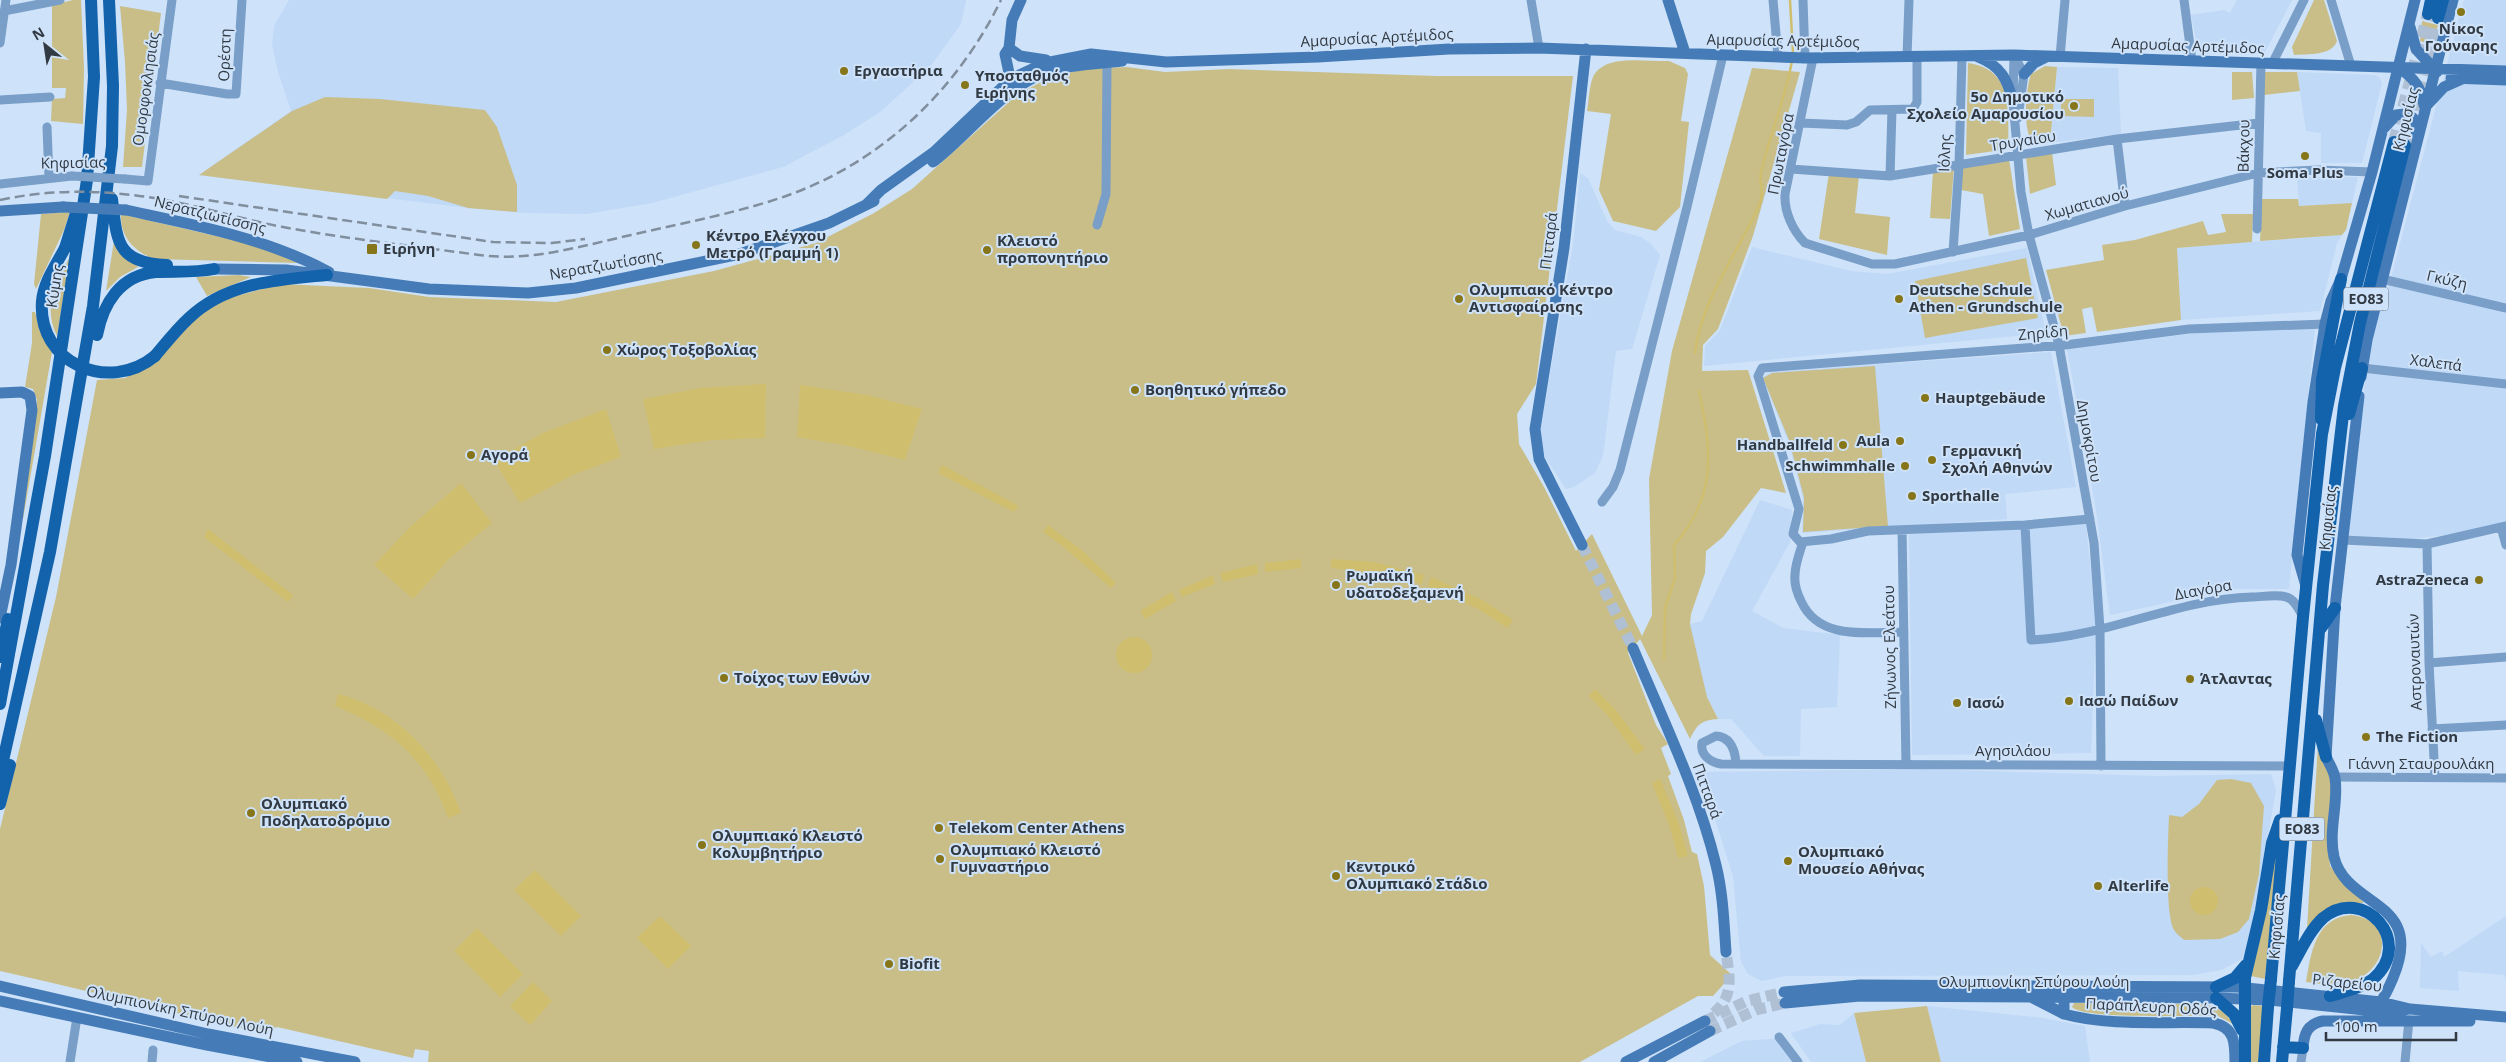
<svg xmlns="http://www.w3.org/2000/svg" width="2506" height="1062" font-family="'Open Sans',sans-serif">
	<style>
		.built { fill: #c0d9f7 }
		.green { fill: #c9be88 }
		.water { fill: #cfbe6e }
		.lines { fill: none; stroke-linecap: round; stroke-linejoin: round }
		.stream { stroke: #cfbe6e; stroke-width: 2.5 }
		.secondary-tunnel { stroke: #afc0d4; stroke-width: 11; stroke-dasharray: 11 5.5; stroke-linecap: butt }
		.primary-tunnel { stroke: #afc0d4; stroke-width: 12; stroke-dasharray: 12 6; stroke-linecap: butt }
		.street { stroke: #799ec7; stroke-width: 9 }
		.secondary { stroke: #457cb8; stroke-width: 11 }
		.primary { stroke: #1362ac; stroke-width: 12 }
		.rail { stroke: #808e9e; stroke-width: 2.5; stroke-dasharray: 10 5; stroke-linecap: butt }
		.street-bridge { stroke: #799ec7; stroke-width: 9 }
		.secondary-bridge { stroke: #457cb8; stroke-width: 11 }
		.primary-bridge { stroke: #1362ac; stroke-width: 12 }
		.poi-dot { fill: #877519; stroke: #cee2f9; stroke-width: 2 }
		.labels { text-anchor: middle; stroke-width: 4; stroke-linejoin: round; paint-order: stroke }
		.shield { fill: #cee2f9; stroke: #606c79; stroke-width: 1 }
		.shield-label { font-size: 14px; font-weight: bold; fill: #313942 }
		.poi-label { font-size: 15px; font-weight: bold; fill: #313942; stroke: #cee2f9; text-anchor: start }
		.street-label { font-size: 15px; fill: #313942; stroke: #cee2f9 }
	</style>
	<rect width="100%" height="100%" fill="#cee2f9"/>
	<path class="built" d="M289,0H966V1L961,24L930,67L880,112L844,135L783,167L652,203L586,214L526,213L468,208L199,175L291,111L278,72L272,44L274,26Z
		M2237,0H2292L2265,52H2202L2198,49L2191,15L2224,10L2230,13Z
		M2464,0H2506V522L2468,532L2413,539L2345,537L2367,364L2380,307L2392,274Z
		M2057,67L2118,68L2121,134L2050,143Z
		M2297,72L2374,75L2379,77L2382,83L2362,163H2321V133L2306,131Z
		M1580,173L1588,178L1607,221L1615,230L1641,237L1650,243L1660,255L1632,349L1616,351L1603,456L1595,473L1574,487L1566,489L1543,454L1540,431L1573,244Z
		M2297,177H2358L2352,203L2299,206Z
		M2342,235L2337,243L2320,311L2181,320L2177,248Z
		M1752,247L1851,271L1887,274L2027,248L2046,333L1704,366L1705,346L1720,330Z
		M2315,328L2289,589H2230L2110,615L2096,510L2067,349L2200,333Z
		M2051,352L2076,487L2005,494L2007,519L1802,533L1803,498L1788,441L1762,377L1772,372Z
		M1760,500L1792,510L1790,542L1752,611L1783,628L1840,635L1837,707L1801,709L1800,756H1764L1731,719H1718L1707,697L1674,686L1690,624L1702,621Z
		M2086,524L2096,623L2091,753L1912,755L1909,534Z
		M1921,769L2155,776L2271,774L2276,790L2249,941L2242,959L2221,970L2193,975L1786,976L1762,981L1748,974L1741,962L1733,876L1700,772Z
		M2506,916V981L2504,975L2458,971L2459,991L2420,988L2421,943L2431,957L2442,951L2444,957Z
		M1927,1006L2043,1018L2085,1026L2090,1062H1941Z
		M1854,1013L1866,1062H1811L1791,1033L1820,1024L1840,1025Z
		M1783,1038L1800,1062H1700L1742,1041Z"/>
	<path class="green" d="M73,0H81L84,68L83,124L51,121L52,99L65,98L66,88H52V5Z
		M2314,0H2324L2337,41C2332,56 2307,54 2294,55L2292,47Z
		M120,6L161,13L142,167H123L127,110L125,62Z
		M2422,21L2438,25L2432,45L2420,41Z
		M1669,61L1685,68L1688,74L1681,121L1689,122L1680,207L1656,231L1613,221L1599,190L1611,114L1587,111C1589,101 1589,86 1593,77C1604,53 1647,62 1669,61Z
		M1968,63C2015,70 2007,111 2009,149L1966,155Z
		M2045,66L2057,67L2050,143L2033,142C2022,131 2026,88 2031,74Z
		M1127,67L1165,72L1229,69L1437,76H1573L1536,384L1517,414L1519,444L1544,487L1576,551L1592,534L1642,636L1652,615L1649,479L1672,351L1752,68L1800,72L1753,236L1718,329L1703,345L1702,371L1748,370L1786,493L1761,488L1723,537L1706,551L1705,573L1691,614L1690,624L1707,697L1718,719C1702,720 1697,724 1690,739L1640,639L1628,653L1656,725L1668,744L1661,748L1671,774L1668,776L1684,820L1692,852L1697,854L1704,886L1710,955L1732,975L1713,996H1698L1580,1062H428L429,1051L415,1049L413,1058L277,1027L263,1033C175,1014 88,990 0,971V829L56,597L97,380L125,378L149,365L197,317L221,300L281,284L369,288L429,297L556,302L714,271L816,243L874,213L912,189L1018,94L1047,79L1082,69Z
		M2232,72H2252L2254,98L2232,100Z
		M2264,72H2297L2300,91L2264,95Z
		M325,97L380,99L485,110L497,127L517,185V212L468,208L428,196L395,191L387,199L199,175L292,111Z
		M2061,99H2094V117L2061,116Z
		M2052,152L2056,185L2030,194L2026,157Z
		M2009,159L2020,229L1989,236L1983,194L1961,190L1962,165Z
		M1954,167L1950,219L1930,218L1933,171Z
		M1829,173L1859,176L1855,213L1890,217L1887,255L1819,239Z
		M2262,199H2298L2299,206L2352,203L2346,230L2342,235L2260,241Z
		M70,212L64,230L36,289L34,284L41,214Z
		M121,214L259,246L298,263L154,259C134,251 120,237 121,214Z
		M2221,214H2253L2252,242L2177,248L2181,320L2097,332L2092,307L2082,309L2086,333L2064,336L2046,270L2104,260L2102,245L2135,240L2203,221L2208,235L2226,232Z
		M114,241L138,267L120,277L106,291Z
		M71,255L57,336C42,306 57,281 71,255Z
		M2026,258L2038,318L1925,338L1915,281Z
		M239,275L251,277L207,296L196,277Z
		M32,312H35L40,331L52,352L23,519H21L37,400L33,389L25,387L32,343Z
		M1875,366L1888,526L1803,532L1804,498L1789,440L1763,378L1772,373Z
		M2318,744L2333,781L2328,841L2330,866L2364,903H2352L2307,929Z
		M2231,779L2251,783L2264,806L2259,874L2249,919L2238,932L2220,939L2184,940C2181,937 2175,933 2173,928C2165,908 2168,839 2169,815L2182,817L2199,804L2217,780Z
		M2278,842L2265,979L2251,976Z
		M2351,915C2394,919 2390,968 2353,981C2337,987 2322,984 2306,982C2311,953 2315,918 2351,915Z
		M2074,1003L2202,1004C2216,1006 2226,1011 2233,1024L2218,1016C2193,1015 2085,1020 2072,1007Z
		M2254,1005L2263,1006L2258,1062H2249L2251,1006Z
		M1927,1006L1941,1062H1866L1854,1013Z"/>
	<path class="water" d="M766,384L765,438L712,440L654,449L643,399L701,388Z
		M800,385L867,395L922,409L905,460L844,445L797,437Z
		M606,409L621,457L575,474L520,503L494,460L543,433Z
		M942,465L1019,506L1014,512L938,473Z
		M461,483L492,523L449,559L413,599L374,565L411,526Z
		M1048,525L1085,553L1116,583L1111,588L1061,545L1043,532Z
		M208,529L293,595L288,602L204,537Z
		M1301,559V568L1265,572V563Z
		M1331,559L1374,562L1424,575L1422,584L1370,572L1331,568Z
		M1257,564L1258,574L1223,582L1220,573Z
		M1213,575L1215,584L1182,597L1179,590Z
		M1431,577L1482,600L1513,620L1508,628L1478,609L1428,586Z
		M1172,592L1176,601L1145,619L1140,611Z
		M1116 655a18 18 0 1 1 36 0a18 18 0 1 1-36 0Z
		M1595,689L1615,709L1645,749L1636,755L1608,716L1589,696Z
		M338,694C396,708 442,758 461,813L448,818C427,759 391,729 335,706Z
		M1660,779L1678,821L1688,856L1678,858L1670,827L1652,783Z
		M535,870L581,916L561,936L514,890Z
		M2190 901a14 14 0 1 1 28 0a14 14 0 1 1-28 0Z
		M660,916L691,946L668,969L637,938Z
		M477,928L523,974L500,997L454,951Z
		M533,982L552,1001L530,1025L510,1006Z"/>
	<g class="lines">
		<path class="stream" d="M1790,0L1793,53
			M1695,353C1701,299 1739,252 1760,203C1764,194 1759,182 1761,172C1770,135 1785,99 1792,61
			M1664,659L1665,608L1675,578L1674,545C1717,497 1712,450 1699,391"/>
		<path class="secondary-tunnel" d="M1582,545L1633,648
			M1714,1013C1735,995 1729,976 1726,952
			M1705,1021L1747,1001L1784,992
			M1710,1031L1756,1010L1785,1003"/>
		<path class="primary-tunnel" d="M2394,142L2428,14
			M2405,145L2438,18"/>
		<path class="street" d="M1531,0L1539,48
			M1773,0L1778,57
			M1803,0L1805,58
			M2184,0L2192,61
			M2331,0L2351,66
			M4,11L60,0
			M0,43L6,0
			M2014,55L2013,101L2021,192L2029,235L2059,345L2094,543L2100,629L2101,766
			M2014,55L2024,74L2018,118
			M1907,57L1909,0
			M2060,57L2065,0
			M1813,58L1785,194C1784,212 1793,231 1805,243L1872,264H1895L2029,235L2125,206L2258,173L2318,170L2372,172
			M2272,64L2304,0
			M160,83L227,94H236L242,0
			M0,100L50,97
			M1801,123L1847,125L1856,122L1870,110L1913,109L1917,102V57
			M47,127L49,178
			M2117,139L2125,206
			M1791,169L1890,176L2117,139L2259,123
			M1890,176L1892,110
			M125,179L148,181L172,0
			M0,184L72,176
			M1097,225L1106,194L1107,63
			M2257,229L2261,63
			M1953,252L1959,165L1962,56
			M2382,279L2506,308
			M2362,368L2506,384
			M1602,502L1613,487L1620,470L1687,207L1723,55
			M2090,519L2025,525L1868,531L1831,539L1800,542L1793,534L1799,509L1758,376L1762,368L2065,345L2189,329L2325,324
			M2025,525L2031,640C2107,637 2176,599 2252,597C2262,597 2276,594 2286,597C2295,599 2299,610 2303,617
			M2501,527L2506,545
			M1902,530L1906,764
			M2343,540L2427,544L2506,526
			M1803,542C1800,552 1795,564 1795,575C1794,584 1797,593 1801,601C1819,641 1867,632 1904,632
			M2427,544L2429,663L2435,778
			M2429,663L2506,657
			M2432,729L2506,725
			M1736,763C1735,750 1731,737 1716,736L1702,743C1700,755 1710,762 1721,764L2289,766
			M2335,777L2506,778
			M1779,1037L1798,1062
			M70,1062L77,1017
			M152,1062L153,1050
			M2301,1062L2303,1048
			M2405,1062L2409,1020"/>
		<path class="secondary" d="M1668,0L1685,53
			M2410,27L2416,49L2437,72
			M1009,48L1020,56L1046,60
			M1978,57C2001,66 2007,79 2013,101
			M2398,67C2414,78 2421,87 2424,105
			M2024,74L2034,63L2046,57
			M2451,78L2506,80
			M1016,84L1009,73L1005,54L1009,48L1012,20L1021,0
			M2427,105L2444,87L2462,79
			M2384,128L2396,115L2405,114L2413,118L2417,135
			M933,162C971,133 1003,86 1050,71C1073,64 1098,64 1122,61
			M867,204L881,190L934,152L1011,79L1045,63L1091,54L1166,62L1318,57L1449,49L1539,48L1805,58L2014,55L2506,71
			M126,210C195,225 266,238 329,272
			M0,211L63,207
			M214,269L286,270L429,289L528,293L576,288L740,254L829,223L874,201
			M2361,377L2367,340L2453,0
			M0,393L22,392L30,396L32,410L11,565L0,618
			M2359,396L2335,608L2326,757C2329,763 2334,771 2335,778C2339,802 2328,830 2334,857C2347,909 2426,899 2393,978C2387,991 2383,1004 2369,1011
			M1582,545L1539,459L1535,429L1564,248L1586,49
			M2306,586L2297,555L2313,402L2325,324L2331,301L2341,279L2372,172L2415,0
			M1633,648C1662,718 1698,791 1716,865C1723,893 1724,923 1726,952
			M0,986L208,1034L355,1062
			M2064,991V1014C2112,1027 2164,1021 2213,1023C2235,1027 2235,1043 2235,1062
			M1784,992L1860,985L2237,987L2381,1002L2410,1009L2506,1017
			M2033,998L2064,1014
			M0,1001L207,1045L297,1062
			M1785,1003L1860,996L2216,998L2270,1000L2393,1013L2409,1009
			M2303,1048C2304,1034 2307,1024 2323,1021H2470
			M1626,1062L1705,1021
			M1654,1062L1710,1031"/>
		<path class="primary" d="M2428,14L2431,0
			M2438,18L2443,0
			M112,199C117,241 116,263 167,265
			M65,248L76,213
			M97,335C103,304 120,275 156,272C175,271 195,273 214,269
			M155,356C166,343 176,330 189,318C227,282 277,280 327,275
			M2349,414L2362,368
			M2321,419L2322,380L2341,279
			M2321,628L2335,608
			M0,657L8,619
			M0,704L45,456L87,180L94,77L91,0
			M2316,720L2326,757
			M0,774L50,552L93,306L112,146L113,86L109,0
			M0,804L10,765
			M2292,966C2301,950 2310,930 2323,918C2363,884 2416,942 2373,979C2361,988 2344,992 2330,996
			M2271,979L2303,617L2322,434L2335,368L2394,142
			M2289,981L2323,585L2344,406L2360,323L2405,145
			M2216,987L2235,978L2246,965
			M2216,998L2234,1014L2242,1030
			M2283,1047L2303,1048
			M2245,1062V978L2261,910L2272,843L2280,820
			M2264,1062L2268,1007
			M2282,1062L2287,1008"/>
		<path class="rail" d="M179,196L493,242L552,243L585,239
			M0,200C56,188 114,190 170,201C208,208 245,220 283,227C347,239 414,246 479,255C531,262 581,246 631,235C683,223 737,213 786,196C882,162 957,90 1001,0"/>
		<path class="street-bridge" d="M72,176L125,179"/>
		<path class="secondary-bridge" d="M63,207L126,210"/>
		<path class="primary-bridge" d="M65,248C56,265 44,281 42,301C37,363 109,394 155,356
			M2268,1007L2271,979
			M2287,1008L2289,981"/>
	</g>
	<g class="poi-dot">
		<circle cx="2461" cy="12" r="5"/>
		<circle cx="844" cy="71" r="5"/>
		<circle cx="965" cy="85" r="5"/>
		<circle cx="2074" cy="106" r="5"/>
		<circle cx="2305" cy="156" r="5"/>
		<circle cx="696" cy="245" r="5"/>
		<rect x="366" y="243" width="12" height="12" rx="2.5"/>
		<circle cx="987" cy="250" r="5"/>
		<circle cx="1459" cy="299" r="5"/>
		<circle cx="1899" cy="299" r="5"/>
		<circle cx="607" cy="350" r="5"/>
		<circle cx="1135" cy="390" r="5"/>
		<circle cx="1925" cy="398" r="5"/>
		<circle cx="1900" cy="441" r="5"/>
		<circle cx="1843" cy="445" r="5"/>
		<circle cx="471" cy="455" r="5"/>
		<circle cx="1932" cy="460" r="5"/>
		<circle cx="1905" cy="466" r="5"/>
		<circle cx="1912" cy="496" r="5"/>
		<circle cx="2479" cy="580" r="5"/>
		<circle cx="1336" cy="585" r="5"/>
		<circle cx="724" cy="678" r="5"/>
		<circle cx="2190" cy="679" r="5"/>
		<circle cx="2069" cy="701" r="5"/>
		<circle cx="1957" cy="703" r="5"/>
		<circle cx="2366" cy="737" r="5"/>
		<circle cx="251" cy="813" r="5"/>
		<circle cx="939" cy="828" r="5"/>
		<circle cx="702" cy="845" r="5"/>
		<circle cx="940" cy="859" r="5"/>
		<circle cx="1788" cy="861" r="5"/>
		<circle cx="1336" cy="876" r="5"/>
		<circle cx="2098" cy="886" r="5"/>
		<circle cx="889" cy="964" r="5"/>
	</g>
	<g class="labels">
		<g class="shield">
			<rect x="2343.5" y="287.5" width="45" height="23" rx="4"/>
			<rect x="2279.5" y="817.5" width="45" height="23" rx="4"/>
		</g>
		<g class="shield-label">
			<text x="2366" y="304">ΕΟ83</text>
			<text x="2302" y="834">ΕΟ83</text>
		</g>
		<g class="poi-label">
			<text x="2461" y="34" text-anchor="middle">Νίκος<tspan x="2461" dy="17">Γούναρης</tspan></text>
			<text x="854" y="76">Εργαστήρια</text>
			<text x="975" y="81">Υποσταθμός<tspan x="975" dy="17">Ειρήνης</tspan></text>
			<text x="2064" y="102" text-anchor="end">5ο Δημοτικό<tspan x="2064" dy="17">Σχολείο Αμαρουσίου</tspan></text>
			<text x="2305" y="178" text-anchor="middle">Soma Plus</text>
			<text x="706" y="241">Κέντρο Ελέγχου<tspan x="706" dy="17">Μετρό (Γραμμή 1)</tspan></text>
			<text x="997" y="246">Κλειστό<tspan x="997" dy="17">προπονητήριο</tspan></text>
			<text x="383" y="254">Ειρήνη</text>
			<text x="1469" y="295">Ολυμπιακό Κέντρο<tspan x="1469" dy="17">Αντισφαίρισης</tspan></text>
			<text x="1909" y="295">Deutsche Schule<tspan x="1909" dy="17">Athen - Grundschule</tspan></text>
			<text x="617" y="355">Χώρος Τοξοβολίας</text>
			<text x="1145" y="395">Βοηθητικό γήπεδο</text>
			<text x="1935" y="403">Hauptgebäude</text>
			<text x="1890" y="446" text-anchor="end">Aula</text>
			<text x="1833" y="450" text-anchor="end">Handballfeld</text>
			<text x="1942" y="456">Γερμανική<tspan x="1942" dy="17">Σχολή Αθηνών</tspan></text>
			<text x="481" y="460">Αγορά</text>
			<text x="1895" y="471" text-anchor="end">Schwimmhalle</text>
			<text x="1922" y="501">Sporthalle</text>
			<text x="1346" y="581">Ρωμαϊκή<tspan x="1346" dy="17">υδατοδεξαμενή</tspan></text>
			<text x="2469" y="585" text-anchor="end">AstraZeneca</text>
			<text x="734" y="683">Τοίχος των Εθνών</text>
			<text x="2200" y="684">Άτλαντας</text>
			<text x="2079" y="706">Ιασώ Παίδων</text>
			<text x="1967" y="708">Ιασώ</text>
			<text x="2376" y="742">The Fiction</text>
			<text x="261" y="809">Ολυμπιακό<tspan x="261" dy="17">Ποδηλατοδρόμιο</tspan></text>
			<text x="949" y="833">Telekom Center Athens</text>
			<text x="712" y="841">Ολυμπιακό Κλειστό<tspan x="712" dy="17">Κολυμβητήριο</tspan></text>
			<text x="950" y="855">Ολυμπιακό Κλειστό<tspan x="950" dy="17">Γυμναστήριο</tspan></text>
			<text x="1798" y="857">Ολυμπιακό<tspan x="1798" dy="17">Μουσείο Αθήνας</tspan></text>
			<text x="1346" y="872">Κεντρικό<tspan x="1346" dy="17">Ολυμπιακό Στάδιο</tspan></text>
			<text x="2108" y="891">Alterlife</text>
			<text x="899" y="969">Biofit</text>
		</g>
		<g class="street-label">
			<text transform="translate(1377 38) rotate(-3)" y="5">Αμαρυσίας Αρτέμιδος</text>
			<text transform="translate(1783 41) rotate(1)" y="5">Αμαρυσίας Αρτέμιδος</text>
			<text transform="translate(2188 46) rotate(2)" y="5">Αμαρυσίας Αρτέμιδος</text>
			<text transform="translate(225 55) rotate(-88)" y="5">Ορέστη</text>
			<text transform="translate(146 89) rotate(-82)" y="5">Ομορφοκλησιάς</text>
			<text transform="translate(2406 119) rotate(-76)" y="5">Κηφισίας</text>
			<text transform="translate(2023 141) rotate(-9)" y="5">Τρυγαίου</text>
			<text transform="translate(2244 146) rotate(-89)" y="5">Βάκχου</text>
			<text transform="translate(1945 153) rotate(-88)" y="5">Ιόλης</text>
			<text transform="translate(1781 154) rotate(-79)" y="5">Πρωταγόρα</text>
			<text transform="translate(73 163) rotate(-1)" y="5">Κηφισίας</text>
			<text transform="translate(2087 204) rotate(-16)" y="5">Χωματιανού</text>
			<text transform="translate(210 215) rotate(14)" y="5">Νερατζιωτίσσης</text>
			<text transform="translate(1549 241) rotate(-83)" y="5">Πιτταρά</text>
			<text transform="translate(606 265) rotate(-10)" y="5">Νερατζιωτίσσης</text>
			<text transform="translate(2447 280) rotate(13)" y="5">Γκύζη</text>
			<text transform="translate(55 286) rotate(-81)" y="5">Κύμης</text>
			<text transform="translate(2043 333) rotate(-5)" y="5">Ζηρίδη</text>
			<text transform="translate(2436 363) rotate(7)" y="5">Χαλεπά</text>
			<text transform="translate(2089 441) rotate(80)" y="5">Δημοκρίτου</text>
			<text transform="translate(2328 518) rotate(-84)" y="5">Κηφισίας</text>
			<text transform="translate(2203 590) rotate(-10)" y="5">Διαγόρα</text>
			<text transform="translate(1890 647) rotate(-91)" y="5">Ζήνωνος Ελεάτου</text>
			<text transform="translate(2415 662) rotate(-92)" y="5">Αστροναυτών</text>
			<text x="2013" y="756">Αγησιλάου</text>
			<text x="2421" y="769">Γιάννη Σταυρουλάκη</text>
			<text transform="translate(1707 791) rotate(70)" y="5">Πιτταρά</text>
			<text transform="translate(2277 927) rotate(-85)" y="5">Κηφισίας</text>
			<text x="2034" y="987">Ολυμπιονίκη Σπύρου Λούη</text>
			<text transform="translate(2347 983) rotate(6)" y="5">Ριζαρείου</text>
			<text transform="translate(2151 1007) rotate(3)" y="5">Παράπλευρη Οδός</text>
			<text transform="translate(180 1011) rotate(12)" y="5">Ολυμπιονίκη Σπύρου Λούη</text>
		</g>
	</g>
	<g transform="translate(45 45) rotate(330)" stroke="#cee2f9" stroke-width="4" paint-order="stroke">
	<path d="M0-4L9 19L0 12L-9 19Z" fill="#313942"/>
	<text y="-8" font-size="14" font-weight="bold" text-anchor="middle" fill="#313942">N</text>
	</g>
	<path d="M2326 1032v8h130v-8" fill="none" stroke="#313942" stroke-width="2.5"/>
	<text x="2334" y="1032" font-size="15" fill="#313942" stroke="#cee2f9" stroke-width="4" paint-order="stroke">100 m</text>
</svg>
